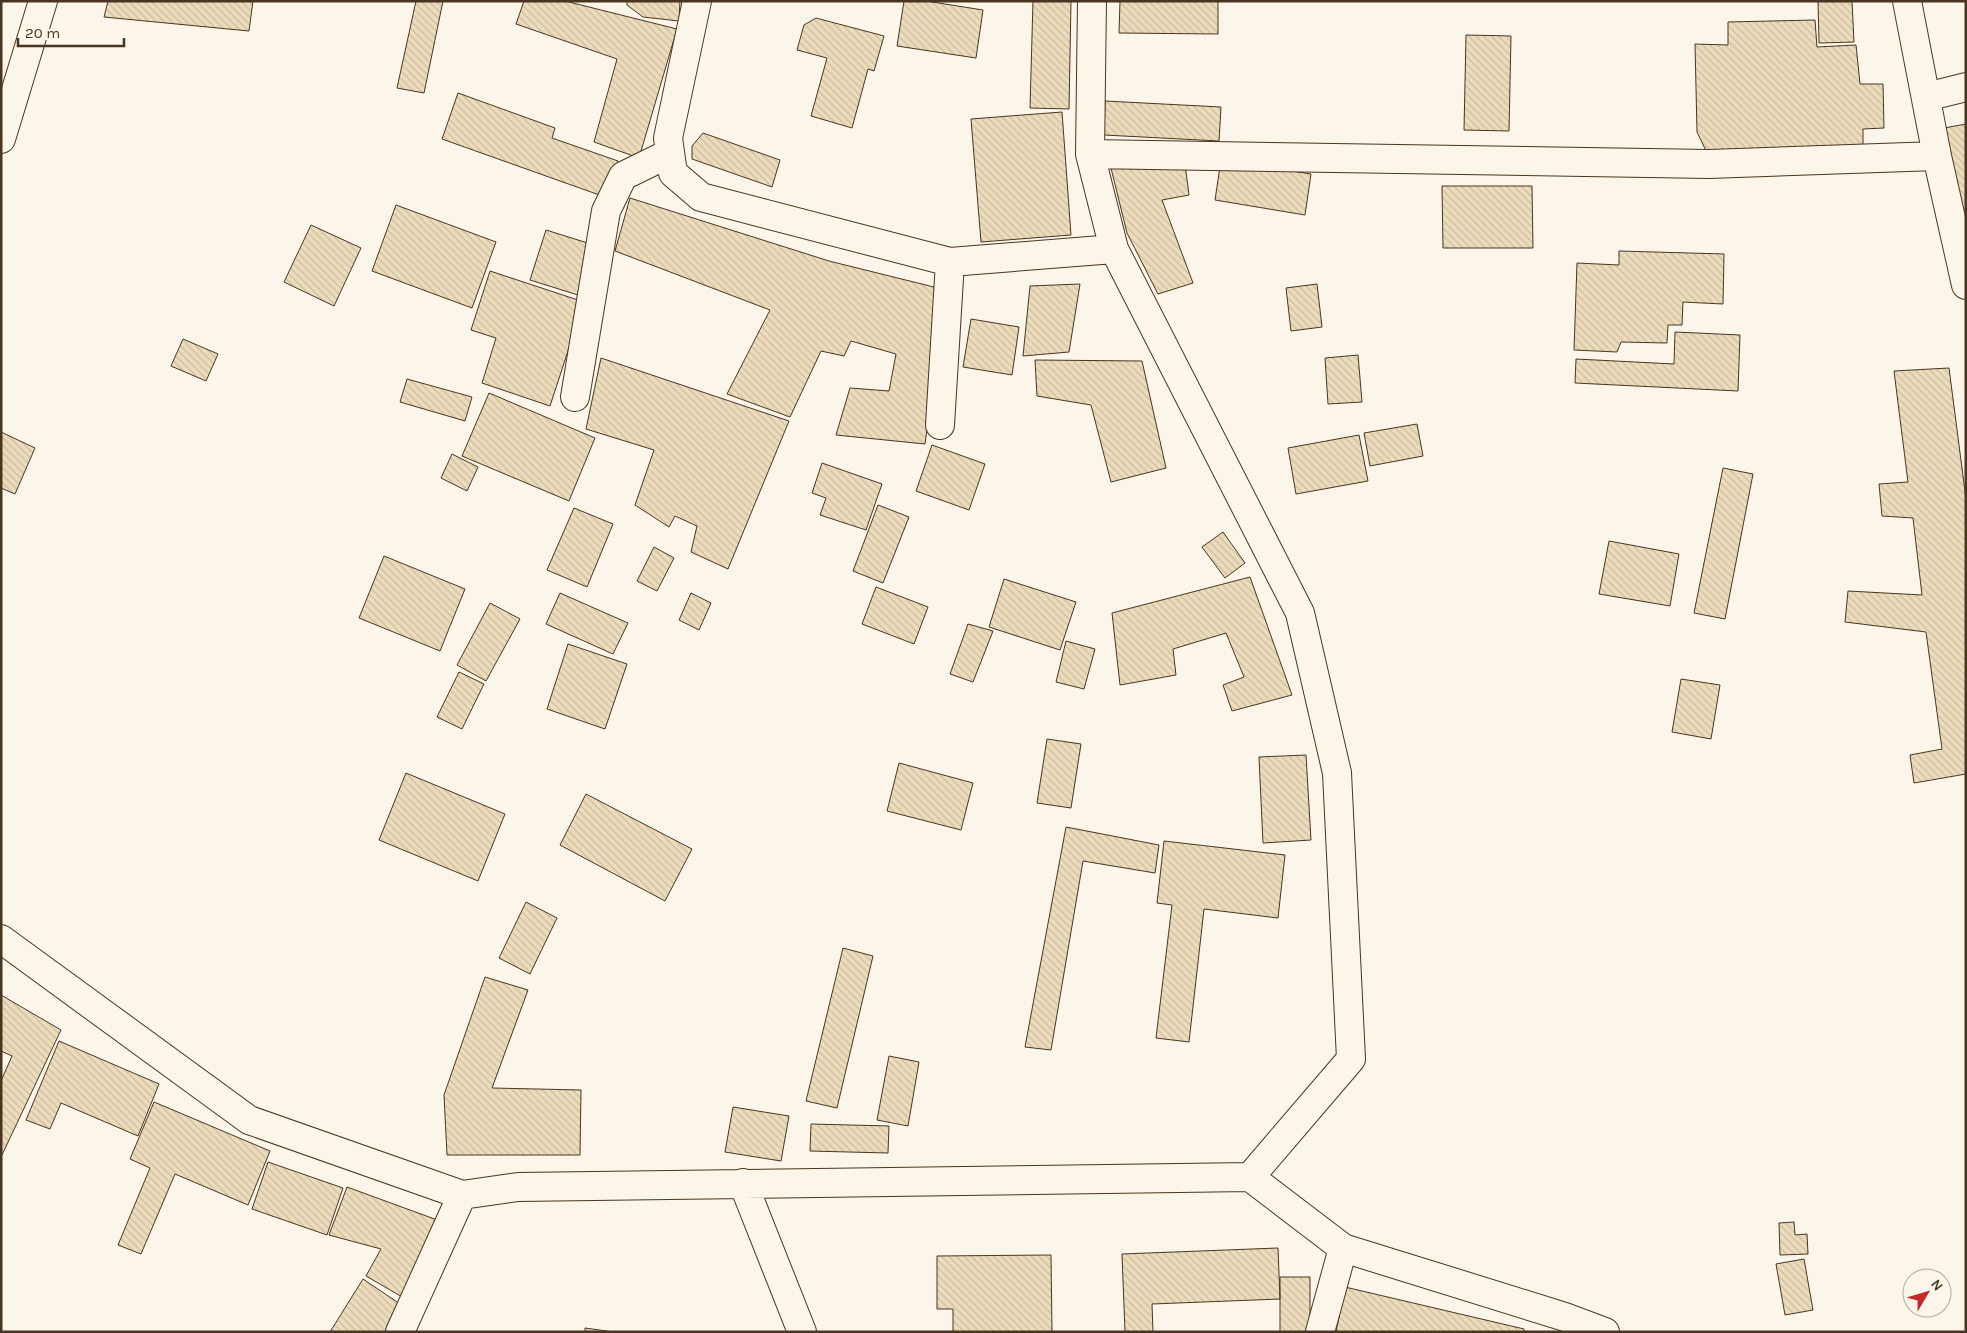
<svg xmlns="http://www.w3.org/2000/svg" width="1967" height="1333" font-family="Karla,sans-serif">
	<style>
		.building { fill: url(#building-back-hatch); stroke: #4a3520 }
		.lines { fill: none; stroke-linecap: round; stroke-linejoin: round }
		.minor-casing { stroke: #4a3520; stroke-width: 30 }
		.minor { stroke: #fbf6e9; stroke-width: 28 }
	</style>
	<defs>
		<pattern id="building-back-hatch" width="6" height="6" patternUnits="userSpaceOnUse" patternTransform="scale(1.25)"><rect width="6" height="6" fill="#ecdcbc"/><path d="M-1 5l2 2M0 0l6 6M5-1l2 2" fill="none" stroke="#ccbda1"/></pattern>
	</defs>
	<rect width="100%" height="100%" fill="#fbf6e9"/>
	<path class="building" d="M108,1H253L249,31L104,17Z
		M416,1H443L424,93L397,88Z
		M524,1H565L677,29L639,158L594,142L617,59L516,24Z
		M627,1H680L679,21L643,17L627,5Z
		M904,1H926L983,10L976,58L897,46Z
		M1033,1H1071L1069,109L1030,108Z
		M1120,1H1218V34L1119,33Z
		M1818,1H1852L1854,42L1819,43Z
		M816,18L884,36L874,71L868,69L852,128L811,116L827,58L797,50L804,25Z
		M1815,20L1817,47L1856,45L1860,84H1883L1884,128L1863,129V156L1710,159L1697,132L1695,44L1728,45V22Z
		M1466,35L1511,36L1509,131L1464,130Z
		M458,93L555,128L552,138L618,161L605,197L442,139Z
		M1105,101L1221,107L1219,141L1104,135Z
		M1062,112L1071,235L981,242L971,119Z
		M1966,124V209L1962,210L1944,128Z
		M703,133L780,160L772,187L692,159V146Z
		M1221,160L1311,174L1305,215L1215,200Z
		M1185,164L1189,195L1162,200L1193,283L1158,294L1127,233L1111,168Z
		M1442,186H1532L1533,248H1443Z
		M630,198L829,261L946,290L925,444L836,435L850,388L889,391L896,354L851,341L844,356L821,351L790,417L727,394L770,310L615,251Z
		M396,205L496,242L472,308L372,271Z
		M311,225L361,248L334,306L284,282Z
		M546,230L594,245L578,295L530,280Z
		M1619,251L1724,254L1723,304L1683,302L1682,325H1668L1667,343L1621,342L1617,352L1574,350L1577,263L1619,265Z
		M490,271L584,302L550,406L482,383L496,338L471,330Z
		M1080,284L1069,352L1023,356L1030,286Z
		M1317,284L1322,327L1291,331L1286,288Z
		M971,319L1019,327L1012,375L963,367Z
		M1675,332L1740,335L1738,391L1575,383L1576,359L1674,364Z
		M183,339L218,354L206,381L171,366Z
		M1358,355L1362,402L1328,404L1325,358Z
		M601,358L789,421L728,569L691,552L697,526L675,516L669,527L635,505L654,450L586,429Z
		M1035,360L1142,361L1166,468L1111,482L1091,405L1037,396Z
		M1949,368L1966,499V774L1914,783L1910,755L1942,749L1926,632L1845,622L1848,591L1922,595L1913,518L1882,516L1879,484L1908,482L1894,371Z
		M407,379L472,397L465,421L400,402Z
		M489,393L595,438L569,501L462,456Z
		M1417,424L1423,456L1370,466L1364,433Z
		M1,432L35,448L15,494L1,488Z
		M1359,435L1368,481L1296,494L1288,448Z
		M932,445L985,464L969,510L916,491Z
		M452,454L478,467L467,491L441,478Z
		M822,463L882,484L866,530L820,515L826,498L812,493Z
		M1723,468L1753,474L1725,619L1694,613Z
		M878,505L909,517L883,583L853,571Z
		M574,508L613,524L587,587L547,570Z
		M1223,532L1245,563L1225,578L1202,547Z
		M1609,541L1679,554L1670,606L1599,594Z
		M654,547L674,558L657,591L637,581Z
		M384,556L465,589L440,651L359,618Z
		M1250,577L1292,695L1232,711L1223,685L1244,677L1226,633L1173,649L1176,675L1120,685L1112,613Z
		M1004,579L1076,602L1060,650L989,627Z
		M876,587L928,607L914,644L862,624Z
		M560,593L628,623L613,654L546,624Z
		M691,593L711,603L699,630L679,620Z
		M490,603L520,619L486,681L457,665Z
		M968,624L993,631L973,682L950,674Z
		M1066,641L1095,649L1084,689L1056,682Z
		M568,644L627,664L605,729L547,709Z
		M459,672L484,684L462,729L437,717Z
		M1681,679L1720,685L1711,739L1672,732Z
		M1047,739L1081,744L1071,808L1037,803Z
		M1306,755L1311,840L1263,843L1259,757Z
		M899,763L973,783L961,830L887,811Z
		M406,773L505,814L478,881L379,840Z
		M586,794L692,849L665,901L560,845Z
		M1066,827L1159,845L1155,873L1083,861L1051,1050L1025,1047Z
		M1164,841L1285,855L1278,918L1204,909L1189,1042L1156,1038L1172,905L1157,903Z
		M526,902L557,918L530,974L499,958Z
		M843,948L873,956L837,1108L806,1101Z
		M485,977L528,990L492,1088L581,1090L580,1155H447L444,1095Z
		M1,995L61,1030L1,1157V1081L12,1056L1,1051Z
		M59,1041L159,1084L138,1136L61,1103L50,1129L26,1120Z
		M889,1056L919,1062L908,1126L877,1120Z
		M154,1102L270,1151L248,1205L175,1174L141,1254L118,1245L150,1168L130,1159Z
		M733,1107L789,1116L781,1161L725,1152Z
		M811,1124L889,1126L888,1153L810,1151Z
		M268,1162L343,1188L327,1235L252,1209Z
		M347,1187L440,1221L404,1298L366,1276L381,1249L329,1235Z
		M1794,1222L1795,1235L1807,1234L1808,1254L1780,1255L1779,1223Z
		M1278,1248L1280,1299L1152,1304L1153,1332H1125L1122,1254Z
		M1051,1255L1052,1332H953V1309H937V1256Z
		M1804,1259L1813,1310L1785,1315L1776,1264Z
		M1280,1277H1310V1332H1280Z
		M363,1279L403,1306L387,1332H330Z
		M1345,1287L1524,1329V1332H1336Z
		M585,1328L614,1332H585Z"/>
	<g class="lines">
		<g class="minor-casing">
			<path id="minor" d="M697,1L668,138L673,173L701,197L950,262L1114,249
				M1092,1L1090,154L1114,249L1300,613L1337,773L1351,1059L1250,1177
				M1907,1L1937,156L1966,285
				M1926,97L1966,87
				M1,139L43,1
				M1090,154L1709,164L1937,156
				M575,397L606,211L623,176L670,153
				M940,425L950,262
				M1,939L249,1120L462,1195L518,1187L1250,1177L1343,1248L1565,1317L1605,1332
				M743,1183L802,1332
				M400,1332L462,1195
				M1320,1332L1343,1248"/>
		</g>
		<use href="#minor" class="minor"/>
	</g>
	<rect width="1967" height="1333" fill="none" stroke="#4a3520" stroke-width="5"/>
	<g transform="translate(1927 1293) rotate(52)"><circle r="24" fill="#fbf6e9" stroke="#b4a999"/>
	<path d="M0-4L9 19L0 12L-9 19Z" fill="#c62828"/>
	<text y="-8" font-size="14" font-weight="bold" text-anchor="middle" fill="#4a3520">N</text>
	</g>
	<path d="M18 38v8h106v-8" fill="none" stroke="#4a3520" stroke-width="2.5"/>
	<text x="25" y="38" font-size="15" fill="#4a3520" stroke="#fbf6e9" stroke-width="4" paint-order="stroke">20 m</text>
</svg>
